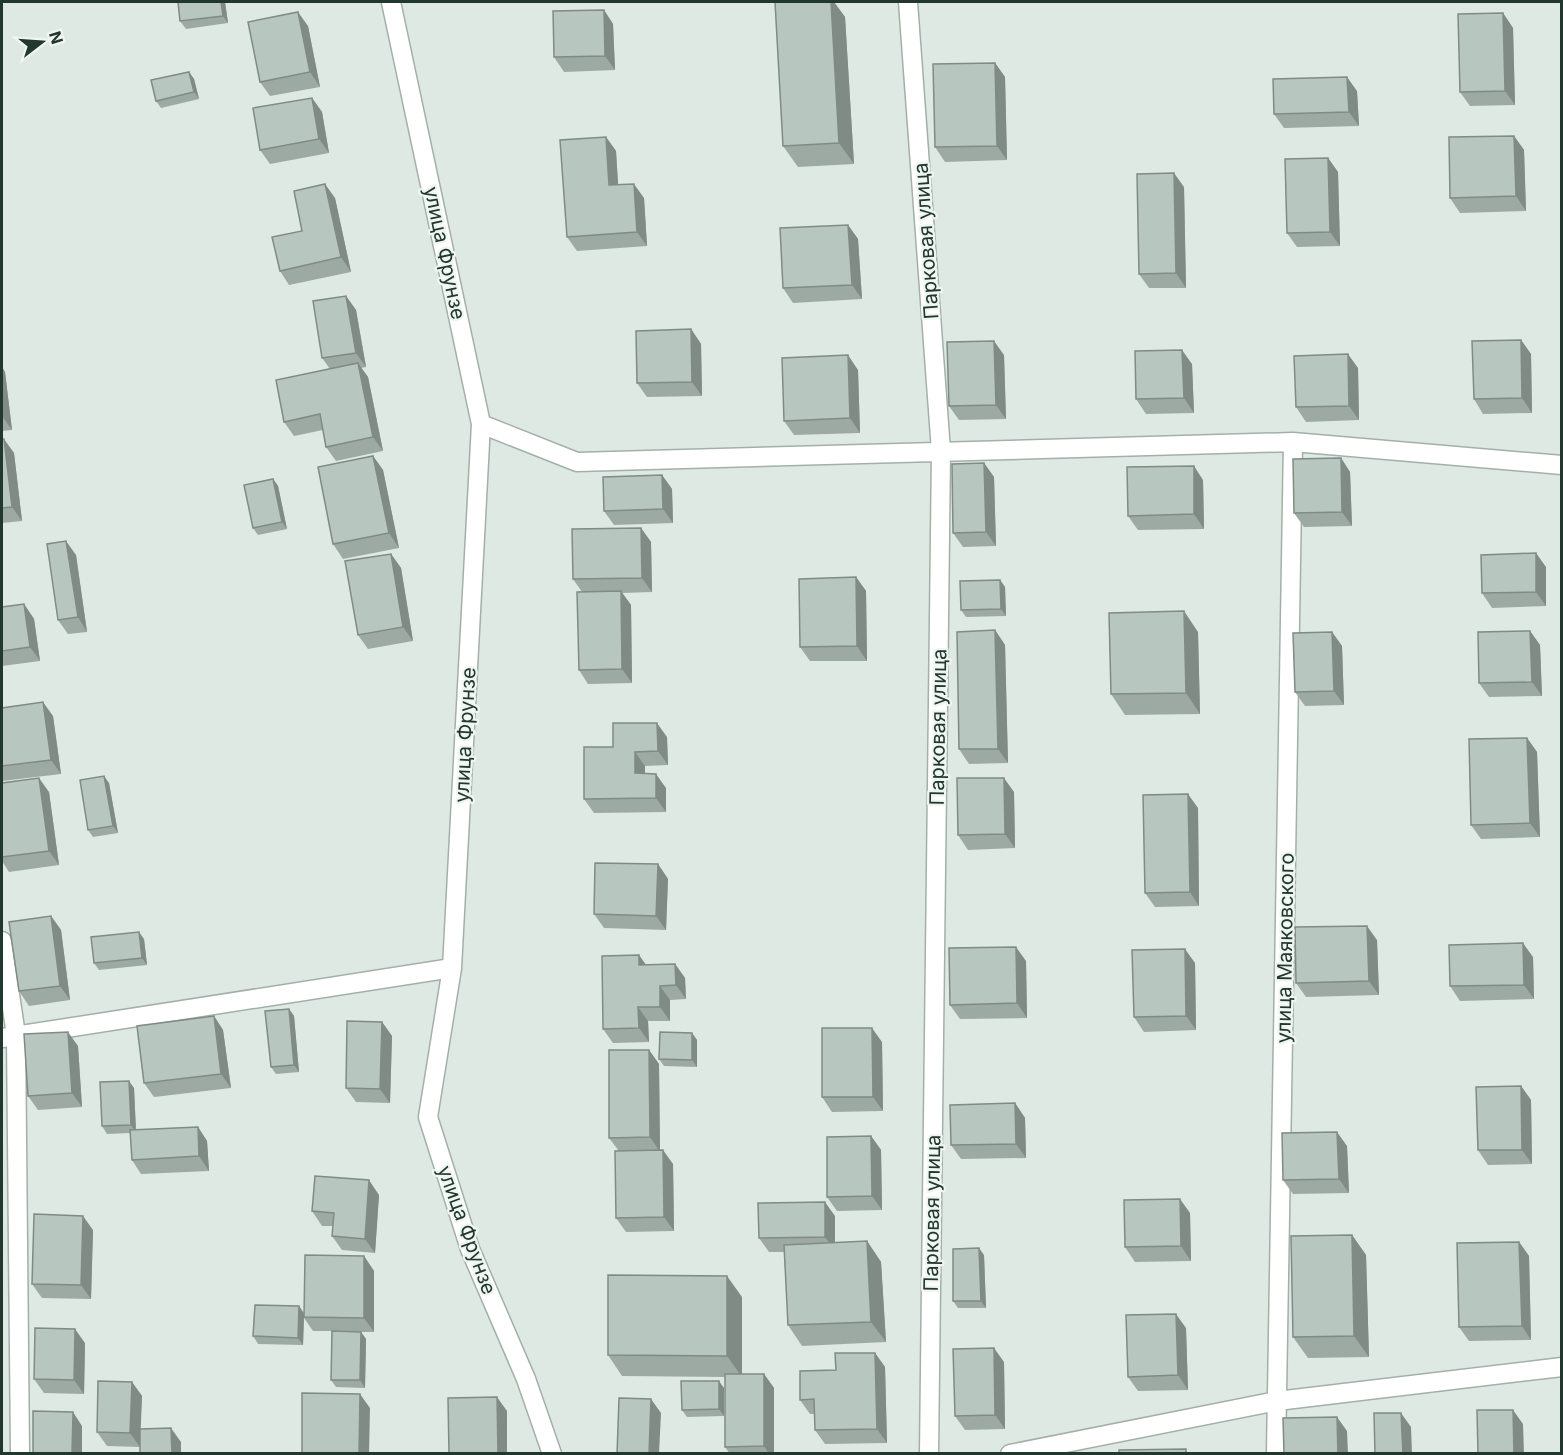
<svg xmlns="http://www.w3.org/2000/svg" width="1563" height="1455" font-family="Inter,sans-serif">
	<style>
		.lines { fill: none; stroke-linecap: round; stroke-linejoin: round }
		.minor-casing { stroke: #a3b0a9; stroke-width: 21 }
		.minor { stroke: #fff; stroke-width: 18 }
		.wall { fill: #9daaa3 }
		.shaded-wall { fill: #808b85 }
		.building { fill: #b7c6be; stroke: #808b85; stroke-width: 1.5 }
		.labels { text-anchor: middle; stroke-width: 4.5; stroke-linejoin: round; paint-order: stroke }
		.street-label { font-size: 20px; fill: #22372e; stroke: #eff6f1 }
	</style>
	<rect width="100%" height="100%" fill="#dfe9e3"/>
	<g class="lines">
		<g class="minor-casing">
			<path id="minor" d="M391,2L481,424L452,968L428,1117L470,1249L526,1379L552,1454
				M908,2L941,451L929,1454
				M481,424L577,462L1293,442L1562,465
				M2,941L16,1035L20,1454
				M2,1038L452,968
				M1010,1454L1277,1401L1562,1367
				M1276,1454L1293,442"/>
		</g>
		<use href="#minor" class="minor"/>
	</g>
	<path class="wall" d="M178,2H225L228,23L186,29L180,21Z
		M775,2H834L845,17L854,164L798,167L783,146Z
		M604,10L613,24L615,70L564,72L554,57Z
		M1503,13L1513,28L1515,105L1470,106L1460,92Z
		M308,26L320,87L270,96L260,82Z
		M995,63L1005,77L1007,160L945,162L935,147Z
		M189,72L194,79L199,99L161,108L156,101Z
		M1357,91L1359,126L1284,128L1274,114Z
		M312,98L322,112L329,153L270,164L260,150Z
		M1514,136L1524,150L1526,211L1460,213L1450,198Z
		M606,137L616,151L618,185L644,198L647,246L577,251L567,237Z
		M1328,158L1338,172L1340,246L1297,247L1287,233Z
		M1184,187L1186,288H1149L1139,274Z
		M335,198L351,272L289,285L280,271L302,231Z
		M848,225L858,239L862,299L793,303L783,288Z
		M346,296L356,310L366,367L361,368L368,377L383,451L336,461L326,447L323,430L294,436L284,422L330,369L322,358Z
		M691,329L701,344L702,396L647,397L637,383Z
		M1521,340L1531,354L1532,413L1483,414L1474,399Z
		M1004,355L1006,419L959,420L949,406Z
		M1192,364L1194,413L1146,414L1136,399Z
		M2,367L5,372L12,430L2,431Z
		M1358,368L1359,420L1306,422L1296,407Z
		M858,370L860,433L794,435L784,421Z
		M2,439L14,453L22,521L2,523Z
		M373,456L383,470L399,548L343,559L333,544Z
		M1341,458L1350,472L1352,526L1304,527L1294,513Z
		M984,463L994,477L996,546L963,547L953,533Z
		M662,475L672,489L673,523L614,525L604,511Z
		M273,479L278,486L287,529L258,535L253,528Z
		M1203,480L1204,529L1138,530L1128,516Z
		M641,528L651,542L652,592L622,593L631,605L632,683L588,684L579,670L582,592L573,579Z
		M391,554L401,568L413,641L368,649L358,635Z
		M76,555L87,632L68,634L58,620Z
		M1546,567V606L1492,608L1482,593Z
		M856,577L866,591L867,661H810L800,647Z
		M1000,580L1005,587L1006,616L966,617L961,610Z
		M24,604L34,619L40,661L2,666V607Z
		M995,630L1005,645L1008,763L969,764L959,749Z
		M1530,631L1540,645L1542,696L1489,697L1479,683Z
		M1198,632L1200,714L1125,715L1111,694Z
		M1332,632L1342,646L1344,705L1305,706L1295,692Z
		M2,708L53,716L61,774L2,781Z
		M667,737L668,765L645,766V773L666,788V812L594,813L584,799L613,747Z
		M1527,738L1537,752L1540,837L1481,839L1471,825Z
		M2,783L49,792L59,865L9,872L2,861Z
		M109,783L118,833L93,837L88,830Z
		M1014,792L1015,848L968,850L958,835Z
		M1198,808L1199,906L1155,907L1145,893Z
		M658,864L668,879L666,930L604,928L594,914Z
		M51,916L61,930L70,1000L29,1006L19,991Z
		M144,939L147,965L99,970L94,963Z
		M1377,940L1379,995L1306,997L1296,983Z
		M1533,957L1534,999L1460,1001L1450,986Z
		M1026,961L1027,1018L960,1019L950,1005Z
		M1195,963L1196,1030L1144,1032L1134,1017Z
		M675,964L685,978L686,999L670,1000V1021H648L649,1042L613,1043L603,1029L646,965Z
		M289,1009L294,1016L299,1072L276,1074L271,1067Z
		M214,1016L223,1030L231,1088L154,1097L144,1083Z
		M382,1022L392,1036L390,1103L356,1102L346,1088Z
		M692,1033L697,1040V1067L664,1066L659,1059Z
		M882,1042L883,1111L832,1112L822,1097Z
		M78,1046L82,1107L38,1110L28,1096Z
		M649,1050L659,1064L660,1150L673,1164L674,1231L626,1232L616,1218L619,1151L609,1138Z
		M1521,1086L1531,1100L1532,1164L1488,1165L1478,1150Z
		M134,1088L136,1130L198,1127L207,1141L209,1171L141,1174L132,1160L130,1133L107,1134L102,1126Z
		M1015,1103L1025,1118L1026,1158L961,1159L951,1145Z
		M871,1136L881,1150L882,1210L837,1211L827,1197Z
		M1347,1146L1349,1193L1293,1194L1283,1180Z
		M379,1195L375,1253L342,1250L332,1236L333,1226H322L312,1211Z
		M1190,1213L1191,1261L1135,1262L1125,1247Z
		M835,1216V1243L867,1241L881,1262L886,1342L802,1346L788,1325L784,1252H769L759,1238Z
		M93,1230L91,1299L42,1298L32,1284Z
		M1352,1235L1366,1255L1369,1357L1308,1358L1293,1337Z
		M1519,1242L1529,1256L1531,1340L1469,1341L1459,1327Z
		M984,1255L986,1308H958L953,1301Z
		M364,1256L374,1271V1332H361L366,1339L365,1388L336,1387L331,1380L332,1331H313L304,1318L303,1345L258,1344L253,1336L299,1306L304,1313Z
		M742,1297V1374H764L774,1388V1454H730L725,1447V1377L622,1376L608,1355Z
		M1186,1328L1188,1390L1138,1391L1128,1377Z
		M85,1343L84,1394L44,1393L34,1379Z
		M875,1353L885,1367L887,1443L825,1444L815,1430V1414H810L800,1400L836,1370Z
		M1004,1362L1005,1429L965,1430L955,1416Z
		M132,1382L142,1396L140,1429L181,1442L140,1447L107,1446L97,1432Z
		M724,1388V1416L687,1417L682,1410Z"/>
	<path class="shaded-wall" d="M221,2H225L228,23L223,16Z
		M831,2H834L845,17L854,164L839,143Z
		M604,10L613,24L615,70L605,56Z
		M298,12L308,26L320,87L310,72Z
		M1503,13L1513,28L1515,105L1505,91Z
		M995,63L1005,77L1007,160L997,146Z
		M189,72L194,79L199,99L194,92Z
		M1347,77L1357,91L1359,126L1349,112Z
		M312,98L322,112L329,153L319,139Z
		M1514,136L1524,150L1526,211L1516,196Z
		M606,137L616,151L619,199L609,185Z
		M1328,158L1338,172L1340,246L1330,232Z
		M1174,173L1184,187L1186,288L1176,273Z
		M325,184L335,198L351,272L341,257Z
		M634,184L644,198L647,246L637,232Z
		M848,225L858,239L862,299L852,285Z
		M346,296L356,310L366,367L356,353Z
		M691,329L701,344L702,396L692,382Z
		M1521,340L1531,354L1532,413L1522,398Z
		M994,341L1004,355L1006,419L996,405Z
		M1182,350L1192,364L1194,413L1184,398Z
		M1348,354L1358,368L1359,420L1349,406Z
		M848,355L858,370L860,433L850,418Z
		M358,363L368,377L383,451L373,437Z
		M2,367L5,372L12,430L2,416Z
		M4,439L14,453L22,521L12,507Z
		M373,456L383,470L399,548L389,533Z
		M1341,458L1350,472L1352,526L1342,512Z
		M984,463L994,477L996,546L986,532Z
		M1194,466L1203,480L1204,529L1194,514Z
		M662,475L672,489L673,523L663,509Z
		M273,479L278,486L287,529L282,522Z
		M641,528L651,542L652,592L642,578Z
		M66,541L76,555L87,632L78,617Z
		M1536,553L1546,567V606L1536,592Z
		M391,554L401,568L413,641L403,627Z
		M856,577L866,591L867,661L857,646Z
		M1000,580L1005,587L1006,616L1001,609Z
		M621,591L631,605L632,683L622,669Z
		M24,604L34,619L40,661L30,647Z
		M1184,611L1198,632L1200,714L1186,693Z
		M995,630L1005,645L1008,763L998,749Z
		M1530,631L1540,645L1542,696L1532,682Z
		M1332,632L1342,646L1344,705L1334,691Z
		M43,702L53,716L61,774L51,760Z
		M657,723L667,737L668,765L658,751Z
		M1527,738L1537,752L1540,837L1530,823Z
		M635,752L645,766V788L635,773Z
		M656,774L666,788V812L656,798Z
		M104,776L109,783L118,833L113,826Z
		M39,778L49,792L59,865L49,851Z
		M1004,778L1014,792L1015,848L1005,834Z
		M1188,794L1198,808L1199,906L1190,892Z
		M658,864L668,879L666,930L656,916Z
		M51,916L61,930L70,1000L60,986Z
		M1367,926L1377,940L1379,995L1369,981Z
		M139,932L144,939L147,965L142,958Z
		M1523,943L1533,957L1534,999L1524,985Z
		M1016,947L1026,961L1027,1018L1017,1003Z
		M1185,949L1195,963L1196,1030L1186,1016Z
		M639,955L649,969L639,965Z
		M675,964L685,978L686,999L676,985Z
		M660,986L670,1000V1021L660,1007Z
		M638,1007L648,1021L649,1042L639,1028Z
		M289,1009L294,1016L299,1072L294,1065Z
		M214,1016L223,1030L231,1088L221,1074Z
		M382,1022L392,1036L390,1103L380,1089Z
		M872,1028L882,1042L883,1111L873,1097Z
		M68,1032L78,1046L82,1107L72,1093Z
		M692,1033L697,1040V1067L692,1060Z
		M649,1050L659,1064L660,1152L650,1137Z
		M129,1081L134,1088L136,1132L131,1125Z
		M1521,1086L1531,1100L1532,1164L1522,1150Z
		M1015,1103L1025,1118L1026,1158L1016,1144Z
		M198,1127L207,1141L209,1171L199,1156Z
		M1337,1132L1347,1146L1349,1193L1339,1179Z
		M871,1136L881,1150L882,1210L872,1196Z
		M663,1150L673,1164L674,1231L664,1217Z
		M369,1180L379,1195L375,1253L365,1239Z
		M1180,1199L1190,1213L1191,1261L1181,1246Z
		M825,1202L835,1216V1251L825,1237Z
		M83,1216L93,1230L91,1299L81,1285Z
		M1352,1235L1366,1255L1369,1357L1354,1336Z
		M867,1241L881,1262L886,1342L871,1322Z
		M1519,1242L1529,1256L1531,1340L1522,1326Z
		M979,1248L984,1255L986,1308L981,1301Z
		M364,1256L374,1271V1332L364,1318Z
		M727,1276L742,1297V1377L727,1356Z
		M299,1306L304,1314L303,1345L298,1338Z
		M1176,1314L1186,1328L1188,1390L1178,1375Z
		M75,1329L85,1343L84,1394L74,1380Z
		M361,1332L366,1339L365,1388L360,1380Z
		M994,1348L1004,1362L1005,1429L995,1415Z
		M875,1353L885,1367L887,1443L877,1429Z
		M764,1374L774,1388V1454H769L764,1446Z
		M719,1381L724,1388V1416L719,1409Z
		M132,1382L142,1396L140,1447L130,1433Z
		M360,1394L370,1408L369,1454H359Z
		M497,1397L507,1411V1454H498Z
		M651,1399L661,1413L659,1454H649Z
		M1513,1410L1523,1424L1524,1454H1514Z
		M73,1412L82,1426V1454H72Z
		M1401,1413L1411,1427L1412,1454H1403Z
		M1337,1417L1347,1431L1348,1454H1338Z
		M171,1428L181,1442V1454H172Z"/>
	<path class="building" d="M178,2H221L223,16L180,21Z
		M775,2H831L839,143L783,146Z
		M604,10L605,56L554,57L553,11Z
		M298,12L310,72L260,82L248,22Z
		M1503,13L1505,91L1460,92L1458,14Z
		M995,63L997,146L935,147L933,64Z
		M189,72L194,92L156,101L151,80Z
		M1347,77L1349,112L1274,114L1273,79Z
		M312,98L319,139L260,150L253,108Z
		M1514,136L1516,196L1450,198L1449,137Z
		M606,137L609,185L634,184L637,232L567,237L560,140Z
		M1328,158L1330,232L1287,233L1285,159Z
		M1174,173L1176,273L1139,274L1137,174Z
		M325,184L341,257L280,271L272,237L302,231L294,191Z
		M848,225L852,285L783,288L780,228Z
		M346,296L356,353L322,358L313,301Z
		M691,329L692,382L637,383L636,331Z
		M1521,340L1522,398L1474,399L1472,341Z
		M994,341L996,405L949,406L947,342Z
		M1182,350L1184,398L1136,399L1135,351Z
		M1348,354L1349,406L1296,407L1294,356Z
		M848,355L850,418L784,421L782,358Z
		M358,363L373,437L326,447L320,414L284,422L276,380Z
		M2,439H4L12,507L2,508Z
		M373,456L389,533L333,544L318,467Z
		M1341,458L1342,512L1294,513L1293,459Z
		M984,463L986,532L953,533L952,464Z
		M1194,466V514L1128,516L1127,467Z
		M662,475L663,509L604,511L603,477Z
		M273,479L282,522L253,528L244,485Z
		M641,528L642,578L573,579L572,529Z
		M66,541L78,617L58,620L47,544Z
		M1536,553V592L1482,593L1481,555Z
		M391,554L403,627L358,635L345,561Z
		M856,577L857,646L800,647L799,579Z
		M1000,580L1001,609L961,610L960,581Z
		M621,591L622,669L579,670L577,592Z
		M24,604L30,647L2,651V607Z
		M1184,611L1186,693L1111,694L1109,613Z
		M995,630L998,749H959L957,632Z
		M1530,631L1532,682L1479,683L1478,632Z
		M1332,632L1334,691L1295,692L1293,633Z
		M43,702L51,760L2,766V708Z
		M613,723H657L658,751L635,752V773L656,774V798L584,799V747H613Z
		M1527,738L1530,823L1471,825L1469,739Z
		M104,776L113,826L88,830L80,780Z
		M39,778L49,851L2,857V783Z
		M957,778H1004L1005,834L958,835Z
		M1188,794L1190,892L1145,893L1143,795Z
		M595,863L658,864L656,916L594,914Z
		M51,916L60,986L19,991L9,922Z
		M1367,926L1369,981L1296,983L1295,927Z
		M139,932L142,958L94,963L91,937Z
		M1523,943L1524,985L1450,986L1449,945Z
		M1016,947L1017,1003L950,1005L949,948Z
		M1185,949L1186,1016L1134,1017L1132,950Z
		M639,955V965L675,964L676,985L660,986V1007H638L639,1028L603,1029L602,956Z
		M289,1009L294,1065L271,1067L265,1011Z
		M214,1016L221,1074L144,1083L137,1026Z
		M347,1021L382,1022L380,1089L346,1088Z
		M822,1028H872L873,1097H822Z
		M68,1032L72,1093L28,1096L24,1034Z
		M660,1032L692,1033V1060L659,1059Z
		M609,1050H649L650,1137L609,1138Z
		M129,1081L131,1125L102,1126L100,1082Z
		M1521,1086L1522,1150H1478L1476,1087Z
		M1015,1103L1016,1144L951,1145L950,1105Z
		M198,1127L199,1156L132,1160L130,1130Z
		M1337,1132L1339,1179L1283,1180L1282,1133Z
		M871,1136L872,1196L827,1197V1137Z
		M663,1150L664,1217L616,1218L615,1151Z
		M315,1176L369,1180L365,1239L332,1236L334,1213L312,1211Z
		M1180,1199L1181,1246L1125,1247L1124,1200Z
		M825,1202V1237L759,1238L758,1203Z
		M34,1214L83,1216L81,1285L32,1284Z
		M1352,1235L1354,1336L1293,1337L1291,1236Z
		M867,1241L871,1322L788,1325L784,1245Z
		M1519,1242L1522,1326L1459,1327L1457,1243Z
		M979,1248L981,1301H953V1249Z
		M305,1255L364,1256V1318L304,1317Z
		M608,1275L727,1276V1356L608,1355Z
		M255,1305L299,1306L298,1338L253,1336Z
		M1176,1314L1178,1375L1128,1377L1126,1315Z
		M35,1328L75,1329L74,1380L34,1379Z
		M332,1331L361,1332L360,1380H331Z
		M994,1348L995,1415L955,1416L953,1349Z
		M835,1353H875L877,1429L815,1430L814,1399L800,1400V1371L836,1370Z
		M725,1374H764V1446L725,1447Z
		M98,1381L132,1382L130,1433L97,1432Z
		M681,1381H719V1409L682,1410Z
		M302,1393L360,1394L359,1454H302Z
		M497,1397L498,1454H449L448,1398Z
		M619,1398L651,1399L649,1454H617Z
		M1477,1410H1513L1514,1454H1478Z
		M33,1411L73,1412L72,1454H33Z
		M1374,1413H1401L1403,1454H1375Z
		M1337,1417L1338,1454H1284L1283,1418Z
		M171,1428L172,1454H140V1429Z
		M1186,1449V1454H1119V1450Z"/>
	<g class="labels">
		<g class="street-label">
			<text transform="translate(926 241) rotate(-94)" y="7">Парковая улица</text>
			<text transform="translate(445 253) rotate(78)" y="7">улица Фрунзе</text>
			<text transform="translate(938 727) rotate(-89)" y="7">Парковая улица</text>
			<text transform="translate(465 735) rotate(-87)" y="7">улица Фрунзе</text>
			<text transform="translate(1285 948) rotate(-89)" y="7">улица Маяковского</text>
			<text transform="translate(932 1213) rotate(-89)" y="7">Парковая улица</text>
			<text transform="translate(467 1230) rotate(70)" y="7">улица Фрунзе</text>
		</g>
	</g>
	<rect width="1563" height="1455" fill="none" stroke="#22372e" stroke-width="6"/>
	<g transform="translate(42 42) rotate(73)" stroke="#eff6f1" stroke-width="4.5" paint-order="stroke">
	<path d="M0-4.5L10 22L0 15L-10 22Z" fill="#22372e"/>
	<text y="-9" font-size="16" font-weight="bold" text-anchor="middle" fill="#22372e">N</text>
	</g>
</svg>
